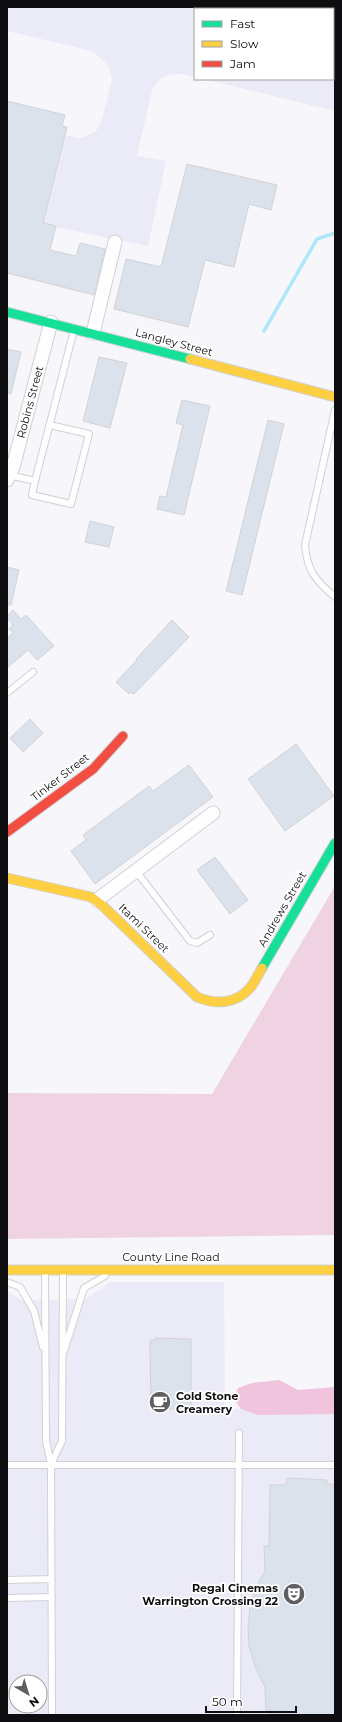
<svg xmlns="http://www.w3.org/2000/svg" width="342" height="1722" font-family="Montserrat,sans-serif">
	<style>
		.built { fill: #eaebf7; fill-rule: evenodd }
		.green { fill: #f0d3e3 }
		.forest { fill: #f0c4dd }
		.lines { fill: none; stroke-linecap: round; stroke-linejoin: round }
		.stream { stroke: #aee8f8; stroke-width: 3.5 }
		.building { fill: #dbe2eb; stroke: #d2d3d6 }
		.lane-casing { stroke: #d0d1d5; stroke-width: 8 }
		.street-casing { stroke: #d0d1d5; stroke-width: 15 }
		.fast-casing { stroke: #d0d1d5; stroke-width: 11 }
		.slow-casing { stroke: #d0d1d5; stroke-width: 11 }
		.jam-casing { stroke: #d0d1d5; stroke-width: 11 }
		.lane { stroke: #fefefe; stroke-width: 6 }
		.street { stroke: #fefefe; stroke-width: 13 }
		.fast { stroke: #16e098; stroke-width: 9 }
		.slow { stroke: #ffcf43; stroke-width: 9 }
		.jam { stroke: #f24e42; stroke-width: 9 }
		.labels { text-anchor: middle; stroke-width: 3.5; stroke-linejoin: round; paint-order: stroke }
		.street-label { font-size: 11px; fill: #0e0e11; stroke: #fff }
		.poi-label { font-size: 11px; font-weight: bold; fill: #0e0e11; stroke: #fff; text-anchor: start }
	</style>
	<rect width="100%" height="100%" fill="#f6f6fb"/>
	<path class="built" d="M7,7H335V111L204,79H333V9H195V77L182,74H172L163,77L155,85L152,90L137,156L166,161L148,246L30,222L53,132L79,138L85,137L96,131L102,120L112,80L109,67L105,62L92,51L7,31Z
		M110,1282H224L225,1409L335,1408V1715H7V1291L21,1300L86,1299ZM16,1682H40V1706H16Z"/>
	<path class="green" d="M335,886V1235L7,1239V1093L212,1094Z"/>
	<path class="forest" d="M279,1380L298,1390L335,1387V1414L258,1415L241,1409L234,1399L238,1388L252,1383Z"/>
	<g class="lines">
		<path class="stream" d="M264,331L317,239L335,233"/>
	</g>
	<path class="building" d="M7,101L65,115L62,126L67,127L43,223L56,226L50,250L76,256L80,243L105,249L94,295L7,273Z
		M187,164L277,185L271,210L249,204L234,267L205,260L188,327L114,309L126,259L161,267Z
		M7,349L21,352L11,394L7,393Z
		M99,357L127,363L110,428L83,421Z
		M182,400L210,406L184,515L157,509L160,496L166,497L183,425L176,423Z
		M268,420L284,424L242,595L226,591Z
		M90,521L114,527L109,547L85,542Z
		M7,567L19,570L11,605H7Z
		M13,610L21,619L26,615L54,646L37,660L28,650L7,668V638L13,633L9,629L13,625L7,618V616Z
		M172,620L189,637L134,694L131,692L129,694L116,682L137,660L136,659Z
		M30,719L43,733L23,752L10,738Z
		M296,744L334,796L285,831L248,779Z
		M189,765L213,797L95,884L71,851L86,840L83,835L149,786L153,791Z
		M215,857L248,900L230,914L197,870Z
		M155,1338L191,1339V1409H155V1407L151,1408L150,1344L151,1340H154Z
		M287,1478L327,1480V1484H335V1715H270V1710H266L265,1687L256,1669L249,1646L248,1630L250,1608L255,1590L265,1571L264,1546H269L270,1485H286Z"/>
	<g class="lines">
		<g class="lane-casing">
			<path id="lane" d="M335,410L305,545C307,571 316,581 335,597
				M50,425L89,434L71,504L32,495L35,481L74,330
				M9,475L35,481
				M7,693L33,672
				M136,871L190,941L197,943L210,935
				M45,1272L46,1441L51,1464L52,1715
				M7,1282L20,1287L34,1311L43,1347
				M64,1351L84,1288L105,1276
				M51,1464L62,1441L63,1273
				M7,1465H335
				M7,1580L51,1579
				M7,1598L51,1597
				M237,1715L239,1433"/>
		</g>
		<g class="street-casing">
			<path id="street" d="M93,333L115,242
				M7,480L13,467L51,322
				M97,900L213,813"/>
		</g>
		<g class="fast-casing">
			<path id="fast" d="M7,312L190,359
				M262,968L335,843"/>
		</g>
		<g class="slow-casing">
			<path id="slow" d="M190,359L335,397
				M7,878L91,897L103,906L197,997C216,1005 236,1004 250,988C255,982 258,975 262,968
				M7,1270H335"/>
		</g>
		<g class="jam-casing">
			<path id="jam" d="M7,832L93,769L123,736"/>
		</g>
		<use href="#lane" class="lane"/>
		<use href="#street" class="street"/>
		<use href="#fast" class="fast"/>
		<use href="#slow" class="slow"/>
		<use href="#jam" class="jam"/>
	</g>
	<defs>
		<g id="cafe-disc" transform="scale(1.15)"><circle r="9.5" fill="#5f5f63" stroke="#fff"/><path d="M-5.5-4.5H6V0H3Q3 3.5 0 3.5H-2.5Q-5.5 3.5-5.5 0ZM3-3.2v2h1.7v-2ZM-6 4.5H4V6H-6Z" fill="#fff"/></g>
		<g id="theatre-disc" transform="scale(1.15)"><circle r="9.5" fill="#5f5f63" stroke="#fff"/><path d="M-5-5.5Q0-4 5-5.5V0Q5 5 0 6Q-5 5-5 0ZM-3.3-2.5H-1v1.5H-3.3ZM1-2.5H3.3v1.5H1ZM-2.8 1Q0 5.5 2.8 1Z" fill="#fff"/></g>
	</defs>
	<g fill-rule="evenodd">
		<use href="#cafe-disc" x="160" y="1402"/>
		<use href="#theatre-disc" x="294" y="1594"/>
	</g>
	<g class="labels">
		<g class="street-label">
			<text transform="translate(174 342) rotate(15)" y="4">Langley Street</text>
			<text transform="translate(30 402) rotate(-75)" y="4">Robins Street</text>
			<text transform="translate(60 777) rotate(-38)" y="4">Tinker Street</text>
			<text transform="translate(282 909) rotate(-60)" y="4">Andrews Street</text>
			<text transform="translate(144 928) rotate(44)" y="4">Itami Street</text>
			<text x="171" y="1261">County Line Road</text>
		</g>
		<g class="poi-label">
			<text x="176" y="1400">Cold Stone<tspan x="176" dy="13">Creamery</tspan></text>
			<text x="278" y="1592" text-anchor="end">Regal Cinemas<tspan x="278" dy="13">Warrington Crossing 22</tspan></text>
		</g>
	</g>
	<rect width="342" height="1722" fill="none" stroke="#0e0e11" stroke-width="16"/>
	<rect x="194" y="8" width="140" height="72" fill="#ffffff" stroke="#9f9fa0"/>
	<rect x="202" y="21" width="20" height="6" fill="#16e098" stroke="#9f9fa0"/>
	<text x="230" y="28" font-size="12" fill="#0e0e11">Fast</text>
	<rect x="202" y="41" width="20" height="6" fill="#ffcf43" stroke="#9f9fa0"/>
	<text x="230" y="48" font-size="12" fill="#0e0e11">Slow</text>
	<rect x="202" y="61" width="20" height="6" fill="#f24e42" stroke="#9f9fa0"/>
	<text x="230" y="68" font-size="12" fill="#0e0e11">Jam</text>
	<g transform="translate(28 1694) rotate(142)"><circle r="19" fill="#ffffff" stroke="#9f9fa0"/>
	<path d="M0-3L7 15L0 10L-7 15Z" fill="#5f5f63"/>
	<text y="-6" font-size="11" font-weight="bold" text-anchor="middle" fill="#0e0e11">N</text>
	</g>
	<path d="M206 1706v6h90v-6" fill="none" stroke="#0e0e11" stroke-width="2"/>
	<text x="212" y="1706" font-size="12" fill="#0e0e11" stroke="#ffffff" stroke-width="3" paint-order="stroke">50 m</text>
</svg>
